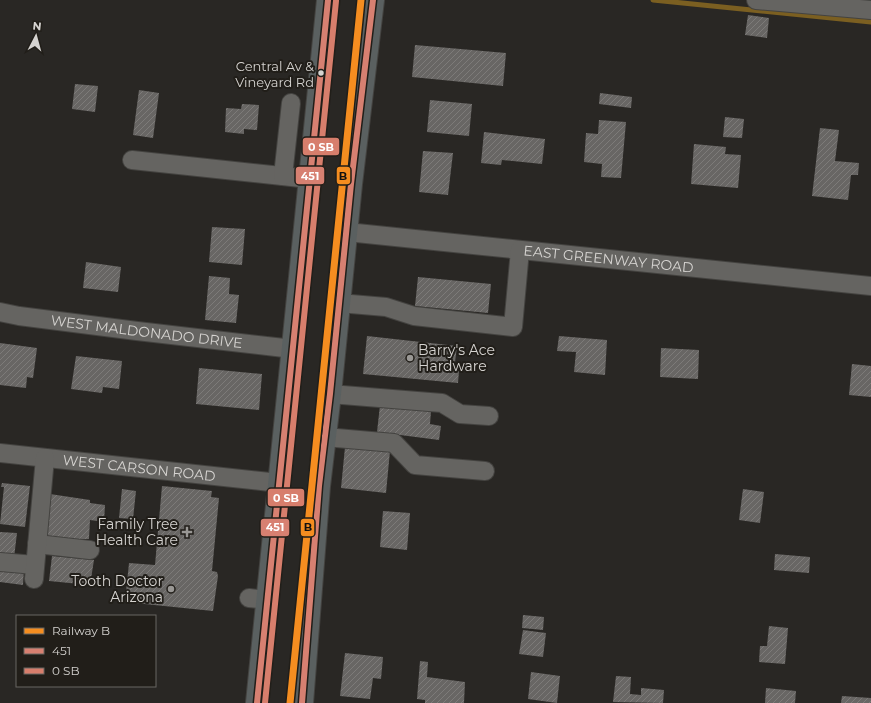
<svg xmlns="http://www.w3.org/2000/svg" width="871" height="703" font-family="Montserrat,sans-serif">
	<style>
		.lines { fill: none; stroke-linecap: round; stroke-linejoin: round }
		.stream { stroke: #7b5f21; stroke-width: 5 }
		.building { fill: url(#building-hatch) }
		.minor-casing { stroke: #444340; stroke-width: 20 }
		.major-casing { stroke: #444340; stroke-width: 24 }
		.minor { stroke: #656461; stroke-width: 18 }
		.major { stroke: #5a6060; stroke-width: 22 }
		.bus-1-casing { stroke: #211e19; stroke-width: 9 }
		.bus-2-casing { stroke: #211e19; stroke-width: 9 }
		.bus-1 { stroke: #d78071; stroke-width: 6 }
		.bus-2 { stroke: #d77e6c; stroke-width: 6 }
		.rail-1-casing { stroke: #211e19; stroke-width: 10 }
		.rail-1 { stroke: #f58d20; stroke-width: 7 }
		.bus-dot { fill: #d5d3d0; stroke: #211e19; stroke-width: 1.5 }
		.poi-dot { fill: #999794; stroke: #211e19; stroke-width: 1.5 }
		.labels { text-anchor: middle; stroke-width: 4; stroke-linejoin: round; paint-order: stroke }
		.bus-label { font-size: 13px; fill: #d5d3d0; stroke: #211e19; text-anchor: end }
		.street-label { font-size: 14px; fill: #d5d3d0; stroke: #211e19 }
		.poi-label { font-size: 14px; fill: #d5d3d0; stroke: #211e19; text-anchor: end }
		.line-badge { stroke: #211e19; stroke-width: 1.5 }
		.badge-label { font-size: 11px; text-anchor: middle; font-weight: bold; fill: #fff }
		.pale-badge-label { font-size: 11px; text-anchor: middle; font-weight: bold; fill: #111 }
	</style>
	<defs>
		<pattern id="building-hatch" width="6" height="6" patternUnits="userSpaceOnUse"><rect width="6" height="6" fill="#686664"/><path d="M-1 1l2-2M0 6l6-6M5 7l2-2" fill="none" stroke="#7d7b79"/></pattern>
	</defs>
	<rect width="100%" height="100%" fill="#292724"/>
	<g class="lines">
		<path class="stream" d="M653,0L871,22"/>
	</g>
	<path class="building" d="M748,15L769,18L767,38L745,35Z
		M415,45L506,53L503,86L412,77Z
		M75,84L98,86L95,112L72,109Z
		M139,90L159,93L153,138L133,135Z
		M600,93L632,97L631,108L599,104Z
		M430,100L472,104L469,136L427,132Z
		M242,104L259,105L257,130L244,129V134L225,132L226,108L241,109Z
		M725,117L744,119L742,138L723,137Z
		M599,120L626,122L621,178L601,177L602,164L584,162L586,133L598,134Z
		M820,128L839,130L835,161L859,163L858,175H851L848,200L812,196Z
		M484,132L545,139L542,164L502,160L501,165L481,163Z
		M694,144L726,147L725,154L741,155L738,188L691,184Z
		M423,151L453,153L448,195L419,192Z
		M212,227L245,229L242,265L209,262Z
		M86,262L121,267L118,292L83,288Z
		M209,276L230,278L229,294L239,295L236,323L205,320Z
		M418,277L491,284L488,313L415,306Z
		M367,336L457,346L454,370L459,371L458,383L363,374Z
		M559,336L607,340L605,375L574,372L576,352L557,351Z
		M0,343L37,348L33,378L27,377L26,388L0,385Z
		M661,348L699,350L698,379L660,377Z
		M76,356L122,361L119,389L103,387L102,393L71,389Z
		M852,364L871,366V397L849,395Z
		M199,368L262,374L259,410L196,404Z
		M380,405L431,411L430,424L441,426L439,440L377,432Z
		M345,447L390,451L386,493L341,488Z
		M2,483L30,486L25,527L0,524L4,487H1Z
		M162,486L212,491L211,497L219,498L212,571L217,572L218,576L213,611L125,602L129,563L155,565Z
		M122,489L136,491L133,519L119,518Z
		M743,489L764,492L760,523L739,520Z
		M50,494L90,500V503L105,505L104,522L90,520L89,539H78V541L45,537Z
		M383,511L410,513L407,550L380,547Z
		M0,532L17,533L14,558L0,557Z
		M775,554L810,557L809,573L774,570Z
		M52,556L94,560L90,585L49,581Z
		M0,567L24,569L23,585L0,582Z
		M523,615L544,617L543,630L522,628Z
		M769,626L788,628L785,664L759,662L760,646H767Z
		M523,630L546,633L543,657L519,654Z
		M345,653L383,657L381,679L373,678L370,699L340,696Z
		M420,661L428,662L427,677L465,682L464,703H425V700L417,699Z
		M531,672L560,676L557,703L528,699Z
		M616,676L631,677L630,694L641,695V688L664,690L663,703L613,702Z
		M766,688L796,691L795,703H765Z
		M842,696L871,698V703H841Z"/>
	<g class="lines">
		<g class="minor-casing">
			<g id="minor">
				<path d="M756,0L871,10"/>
				<path d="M132,160L310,179"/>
				<path d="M283,176L291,103"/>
				<path id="s1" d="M347,232L871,286"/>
				<path d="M339,303L386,307L414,316L513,327L520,250"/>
				<path id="s2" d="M0,312L19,316L137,331L293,349"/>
				<path d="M330,394L442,403L460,414L489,416"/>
				<path d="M325,437L394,443L415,465L485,471"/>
				<path id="s3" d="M0,453L279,483"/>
				<path d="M37,544L90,550"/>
				<path d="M0,562L35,565"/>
				<path d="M34,579L45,458"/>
				<path d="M249,598L267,600"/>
			</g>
		</g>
		<g class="major-casing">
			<path id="major" d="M257,703L328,0
				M302,703L319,486L330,394L351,184L373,0"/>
		</g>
		<use href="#minor" class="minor"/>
		<use href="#major" class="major"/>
		<g class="bus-1-casing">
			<path id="bus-1" d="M257,703L328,0
				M302,703L319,486L330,394L351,184L373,0"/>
		</g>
		<g class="bus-2-casing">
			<path id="bus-2" d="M265,703L336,1"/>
		</g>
		<use href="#bus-1" class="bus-1"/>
		<use href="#bus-2" class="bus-2"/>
		<g class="rail-1-casing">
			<path id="rail-1" d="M290,703L361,0"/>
		</g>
		<use href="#rail-1" class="rail-1"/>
	</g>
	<circle class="bus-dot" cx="321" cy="73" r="3.5"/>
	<g class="poi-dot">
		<circle cx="410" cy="358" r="4"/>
		<path d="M185 526h4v4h4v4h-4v4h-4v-4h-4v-4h4z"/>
		<circle cx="171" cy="589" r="4"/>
	</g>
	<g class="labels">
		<g class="bus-label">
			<text x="314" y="71">Central Av &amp;<tspan x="314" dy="16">Vineyard Rd</tspan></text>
		</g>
		<g class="street-label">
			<text dy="5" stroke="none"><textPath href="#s1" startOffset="263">EAST GREENWAY ROAD</textPath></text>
			<text dy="5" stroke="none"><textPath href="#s2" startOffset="148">WEST MALDONADO DRIVE</textPath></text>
			<text dy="5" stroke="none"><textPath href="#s3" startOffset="140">WEST CARSON ROAD</textPath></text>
		</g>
		<g class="poi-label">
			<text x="418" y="355" text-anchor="start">Barry's Ace<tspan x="418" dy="16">Hardware</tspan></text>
			<text x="178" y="529">Family Tree<tspan x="178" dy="16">Health Care</tspan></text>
			<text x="163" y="586">Tooth Doctor<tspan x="163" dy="16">Arizona</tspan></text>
		</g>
	</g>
	<g class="line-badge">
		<rect x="302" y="137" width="38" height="19" rx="4" fill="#d77e6c"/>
		<rect x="295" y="166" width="30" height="19" rx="4" fill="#d78071"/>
		<rect x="336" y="166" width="15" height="19" rx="4" fill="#f58d20"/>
		<rect x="267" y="488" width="38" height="19" rx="4" fill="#d77e6c"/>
		<rect x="260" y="518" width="30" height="19" rx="4" fill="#d78071"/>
		<rect x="300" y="518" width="15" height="19" rx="4" fill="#f58d20"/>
	</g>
	<g class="badge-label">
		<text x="321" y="151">0 SB</text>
		<text x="310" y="180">451</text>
		<text x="286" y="502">0 SB</text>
		<text x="275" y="531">451</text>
	</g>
	<g class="pale-badge-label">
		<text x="343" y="180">B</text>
		<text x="308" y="531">B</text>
	</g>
	<rect x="16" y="615" width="140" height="72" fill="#211e19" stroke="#696662"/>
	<rect x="24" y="628" width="20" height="6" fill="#f58d20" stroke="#696662"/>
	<text x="52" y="635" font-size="12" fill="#d5d3d0">Railway B</text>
	<rect x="24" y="648" width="20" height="6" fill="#d78071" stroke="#696662"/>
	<text x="52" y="655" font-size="12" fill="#d5d3d0">451</text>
	<rect x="24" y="668" width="20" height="6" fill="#d77e6c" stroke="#696662"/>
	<text x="52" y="675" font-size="12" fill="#d5d3d0">0 SB</text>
	<g transform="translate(36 36) rotate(6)" stroke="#211e19" stroke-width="3" paint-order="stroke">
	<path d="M0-3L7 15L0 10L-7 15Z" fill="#d5d3d0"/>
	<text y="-6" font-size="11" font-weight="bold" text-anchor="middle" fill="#d5d3d0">N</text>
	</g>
</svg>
